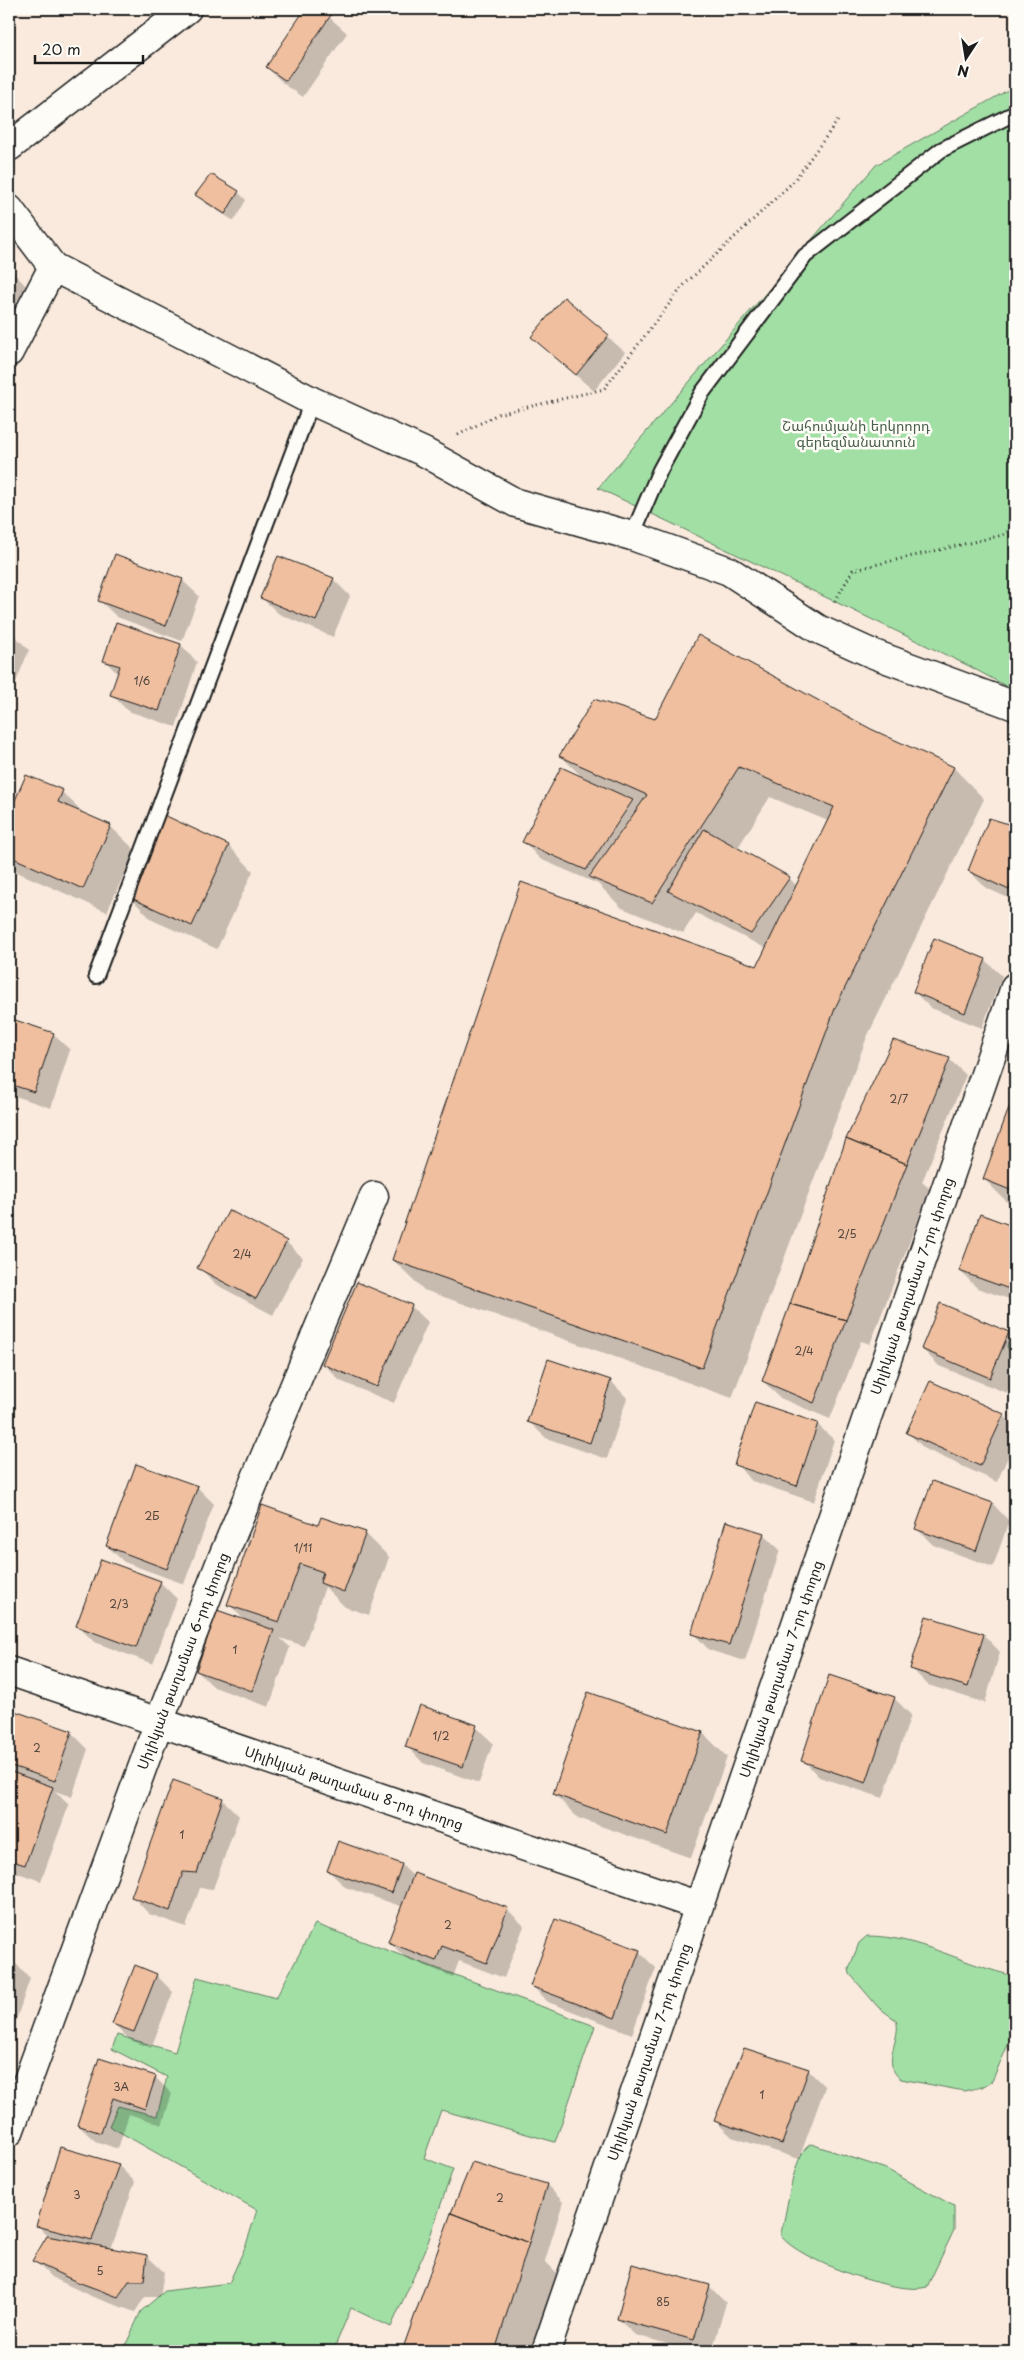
<svg xmlns="http://www.w3.org/2000/svg" width="1024" height="2360" font-family="'Playpen Sans','Noto Sans Armenian',sans-serif">
	<style>
		.green { fill: #a2dfa5; stroke: #5f7e60 }
		.shadow { fill: #0003; fill-rule: evenodd }
		.building { fill: #efbf9f; stroke: #1c1c1c }
		.lines { fill: none; stroke-linecap: round; stroke-linejoin: round }
		.lane-casing { stroke: #1c1c1c; stroke-width: 18 }
		.street-casing { stroke: #1c1c1c; stroke-width: 31 }
		.secondary-casing { stroke: #1c1c1c; stroke-width: 31 }
		.path { stroke: #1c1c1c; stroke-width: 3; stroke-dasharray: 1 4; stroke-linecap: butt }
		.lane { stroke: #fdfcf7; stroke-width: 14 }
		.street { stroke: #fdfcf7; stroke-width: 28 }
		.secondary { stroke: #fdfcf7; stroke-width: 28 }
		.labels { text-anchor: middle; stroke-width: 5; stroke-linejoin: round; paint-order: stroke }
		.number-label { font-size: 11px; fill: #51453d }
		.park-label { font-size: 14px; fill: #4b604c; stroke: #fdfcf7 }
		.street-label { font-size: 14px; fill: #1c1c1c; stroke: #fdfcf7 }
	</style>
	<rect width="100%" height="100%" fill="#f9eadd"/>
	<filter id="ink" filterUnits="userSpaceOnUse"><feTurbulence type="fractalNoise" baseFrequency=".02" numOctaves="2"/><feDisplacementMap in="SourceGraphic" scale="10" xChannelSelector="R" yChannelSelector="G"/><feConvolveMatrix kernelMatrix="1 2 1 2 8 2 1 2 1" color-interpolation-filters="sRGB"/></filter>
	<g filter="url(#ink)">
		<path class="green" d="M1015,86V691L969,666L598,488L876,165Z
			M1015,1322V1361L1007,1346Z
			M315,1924L595,2026L555,2142L441,2110L424,2158L453,2169L425,2251L391,2327L351,2308L333,2351H123L141,2311L165,2291L229,2283L246,2245L257,2210L109,2126L118,2106L157,2116L167,2077L112,2049L117,2035L175,2052L197,1977L276,1998Z
			M867,1936C920,1936 965,1966 1015,1976V2029L992,2081L982,2087L964,2091L901,2079C879,2063 903,2037 896,2020L878,2007L850,1974L849,1969L859,1943Z
			M811,2144L886,2169L954,2206V2230L927,2287C898,2296 798,2260 781,2236V2232C788,2211 792,2154 811,2144Z"/>
		<path class="shadow" d="M307,9H320L347,33L303,97L284,84L267,67Z
			M238,192L246,200L234,221L205,203L197,195Z
			M9,268L27,287L9,314Z
			M564,299L625,352L594,391L532,337Z
			M333,579L350,596L333,637L279,614L262,598Z
			M182,580L199,596L182,641L117,617L100,601Z
			M117,624L181,645L197,662L176,727L128,711L112,695L118,674L105,661Z
			M9,630L29,650L9,699Z
			M656,720L870,730L954,768L984,799L867,1037L732,1398L424,1290L393,1260L758,968L767,949L696,913L683,933L622,908L598,884L540,859L524,842L583,778L561,756ZM770,797L828,821L797,886L789,878L737,849Z
			M26,776L62,792L87,816L110,826L135,850L107,912L19,873L9,863V817Z
			M164,817L229,846L253,871L217,949L152,920L128,895Z
			M990,820L1015,827V901L986,888L969,871Z
			M985,960L1002,976L982,1028L931,1008L914,992Z
			M9,1020L53,1034L70,1050L51,1108L9,1094Z
			M949,1059L966,1075L922,1182L930,1189L870,1344L861,1341L830,1419L780,1398L763,1381Z
			M1014,1099L1015,1100V1206L1008,1203L984,1179Z
			M980,1216L1015,1228V1301L977,1288L960,1271Z
			M286,1242L303,1258L273,1315L215,1284L199,1267Z
			M940,1305L1009,1333L1015,1340V1373L1007,1393L939,1366L922,1349Z
			M411,1306L428,1322L394,1403L340,1381L324,1364Z
			M611,1381L627,1398L607,1459L546,1438L529,1422Z
			M1003,1415L1015,1427V1441L997,1482L925,1449L908,1433Z
			M817,1424L834,1440L814,1502L752,1481L736,1464Z
			M933,1483L993,1504L1009,1521L993,1567L933,1545L916,1528Z
			M197,1487L214,1504L184,1584L124,1562L107,1546Z
			M319,1527L365,1533L389,1557L369,1615L345,1607L325,1587L304,1646L280,1638L290,1647L269,1707L214,1687L197,1671L246,1622L229,1604Z
			M763,1534L780,1550L745,1661L709,1650L693,1633Z
			M160,1582L177,1599L153,1664L94,1642L78,1626Z
			M927,1618L984,1635L1000,1652L985,1703L928,1685L911,1668Z
			M589,1693L703,1733L727,1757L691,1858L578,1818L554,1794Z
			M894,1698L911,1715L883,1798L819,1777L803,1760Z
			M9,1710L71,1732L88,1749L72,1797L55,1791L69,1805L41,1881L9,1870Z
			M476,1727L493,1743L479,1783L423,1763L407,1746Z
			M174,1782L223,1800L239,1816L213,1889L200,1888L186,1927L149,1914L133,1897Z
			M402,1865L414,1877L415,1874L508,1910L524,1926L504,1978L459,1961L453,1977L406,1958L389,1942L403,1907L345,1887L329,1871Z
			M555,1920L639,1952L656,1968L632,2034L548,2002L531,1985Z
			M9,1960L13,1961L30,1978L9,2042Z
			M156,1975L173,1992L151,2048L130,2040L113,2023Z
			M100,2059L155,2077L172,2094L162,2125L129,2114L118,2149L95,2141L78,2125Z
			M808,2070L825,2087L799,2159L732,2137L715,2121Z
			M473,2164L547,2185L563,2202L545,2261L559,2275L535,2351H403L452,2213Z
			M118,2165L135,2182L111,2249L147,2256L164,2272L160,2297H145L135,2312L93,2297L51,2277L34,2260L48,2236L38,2226Z
			M709,2286L726,2303L712,2351H693L635,2335L618,2319Z"/>
		<path class="building" d="M305,9H322L331,15L286,81L266,67Z
			M211,174L239,191L225,214L195,195Z
			M564,297L609,335L576,375L531,337Z
			M115,554L183,579L166,626L98,601Z
			M278,556L334,578L316,621L260,598Z
			M116,622L181,644L159,711L110,695L120,666L103,661Z
			M698,635L871,729L954,767L836,1006L702,1368L392,1260L521,882L757,966L834,807L739,767L652,903L589,877L647,795L559,756L594,699L655,719Z
			M561,767L633,800L586,870L522,842Z
			M26,775L63,790L58,802L111,825L83,889L9,856V814Z
			M164,815L229,845L192,926L127,896Z
			M989,818L1015,826V875L1009,890L968,871Z
			M704,829L790,877L751,934L668,891Z
			M934,938L986,959L965,1013L913,992Z
			M9,1018L54,1033L34,1092L9,1084Z
			M893,1040L950,1058L907,1164L846,1139Z
			M1013,1097L1015,1098V1192L983,1179Z
			M846,1139L907,1164L846,1320L790,1304Z
			M229,1210L287,1241L256,1299L197,1268Z
			M980,1214L1015,1227V1291L959,1271Z
			M357,1282L412,1305L377,1387L322,1364Z
			M940,1303L1009,1332L990,1378L921,1349Z
			M790,1304L846,1320L814,1403L762,1381Z
			M548,1359L611,1380L590,1443L527,1422Z
			M930,1381L1004,1414L980,1466L906,1433Z
			M755,1402L818,1423L797,1486L734,1465Z
			M136,1464L198,1486L167,1569L106,1546Z
			M932,1481L993,1503L976,1551L915,1529Z
			M262,1505L318,1525L321,1517L366,1532L344,1592L320,1583L323,1572L300,1564L279,1622L227,1605Z
			M726,1521L764,1533L729,1645L691,1634Z
			M101,1559L161,1581L136,1648L76,1626Z
			M217,1610L274,1630L252,1691L196,1671Z
			M926,1616L984,1634L968,1687L910,1669Z
			M829,1675L895,1697L866,1783L801,1761Z
			M588,1692L703,1732L667,1835L553,1794Z
			M420,1705L477,1725L463,1767L405,1747Z
			M9,1709L72,1731L55,1781L9,1765Z
			M9,1771L53,1787L25,1865L9,1860Z
			M173,1780L223,1798L197,1873L183,1872L170,1911L131,1897Z
			M338,1841L402,1864L392,1893L327,1871Z
			M414,1873L508,1908L487,1963L442,1946L436,1961L388,1942Z
			M555,1919L640,1950L615,2018L530,1986Z
			M9,1959L14,1960L9,1975Z
			M135,1965L157,1974L134,2032L112,2024Z
			M744,2048L809,2069L782,2144L714,2121Z
			M99,2058L156,2076L145,2109L113,2098L101,2133L77,2125Z
			M60,2147L119,2164L92,2240L36,2226Z
			M472,2162L547,2184L529,2243L451,2213Z
			M451,2213L529,2243L495,2351H402Z
			M47,2236L147,2255L144,2281H129L118,2297L75,2281L32,2261Z
			M632,2264L710,2285L694,2340L617,2319Z"/>
		<g class="lines">
			<g class="lane-casing">
				<path id="lane" d="M632,536L660,470L702,393L805,256L941,150L1015,113
					M96,976L312,401"/>
			</g>
			<g class="street-casing">
				<path id="street" d="M9,209L53,267L9,352
					M53,267L312,401L424,452L516,503L632,536L729,571L818,629L871,653L1015,706
					M9,1671L699,1906
					M9,2132L159,1722L219,1566L374,1196
					M546,2351L1015,987"/>
			</g>
			<g class="secondary-casing">
				<path id="secondary" d="M9,147L187,9"/>
			</g>
			<path class="path" d="M458,435L498,414L604,389L683,286L793,182L839,119
				M835,601L853,570L1003,535L1015,525"/>
			<use href="#lane" class="lane"/>
			<use href="#street" class="street"/>
			<use href="#secondary" class="secondary"/>
		</g>
	</g>
	<g class="labels">
		<g class="number-label">
			<text x="142" y="685">1/6</text>
			<text x="899" y="1103">2/7</text>
			<text x="847" y="1238">2/5</text>
			<text x="242" y="1258">2/4</text>
			<text x="804" y="1355">2/4</text>
			<text x="152" y="1520">2Б</text>
			<text x="303" y="1552">1/11</text>
			<text x="119" y="1608">2/3</text>
			<text x="235" y="1654">1</text>
			<text x="441" y="1740">1/2</text>
			<text x="37" y="1752">2</text>
			<text x="182" y="1839">1</text>
			<text x="448" y="1929">2</text>
			<text x="121" y="2091">3А</text>
			<text x="762" y="2099">1</text>
			<text x="77" y="2199">3</text>
			<text x="500" y="2202">2</text>
			<text x="100" y="2275">5</text>
			<text x="663" y="2306">85</text>
		</g>
		<g class="park-label">
			<text x="856" y="431">Շահումյանի երկրորդ<tspan x="856" dy="16">գերեզմանատուն</tspan></text>
		</g>
		<g class="street-label">
			<text transform="translate(912 1286) rotate(-71)" y="5">Սիլիկյան թաղամաս 7-րդ փողոց</text>
			<text transform="translate(183 1661) rotate(-69)" y="5">Սիլիկյան թաղամաս 6-րդ փողոց</text>
			<text transform="translate(781 1669) rotate(-71)" y="5">Սիլիկյան թաղամաս 7-րդ փողոց</text>
			<text transform="translate(354 1788) rotate(19)" y="5">Սիլիկյան թաղամաս 8-րդ փողոց</text>
			<text transform="translate(649 2052) rotate(-71)" y="5">Սիլիկյան թաղամաս 7-րդ փողոց</text>
		</g>
	</g>
	<rect width="1024" height="2360" fill="none" stroke="#fdfcf7" stroke-width="30"/>
	<rect x="15" y="15" width="994" height="2330" fill="none" stroke="#1c1c1c" stroke-width="2" filter="url(#ink)"/>
	<g transform="translate(966 58) rotate(192)" stroke="#fdfcf7" stroke-width="4" paint-order="stroke">
	<path d="M0-4L9 19L0 12L-9 19Z" fill="#1c1c1c"/>
	<text y="-8" font-size="14" font-weight="bold" text-anchor="middle" fill="#1c1c1c">N</text>
	</g>
	<path d="M35 55v8h108v-8" fill="none" stroke="#1c1c1c" stroke-width="2.5"/>
	<text x="42" y="55" font-size="15" fill="#1c1c1c" stroke="#fdfcf7" stroke-width="4" paint-order="stroke">20 m</text>
</svg>
